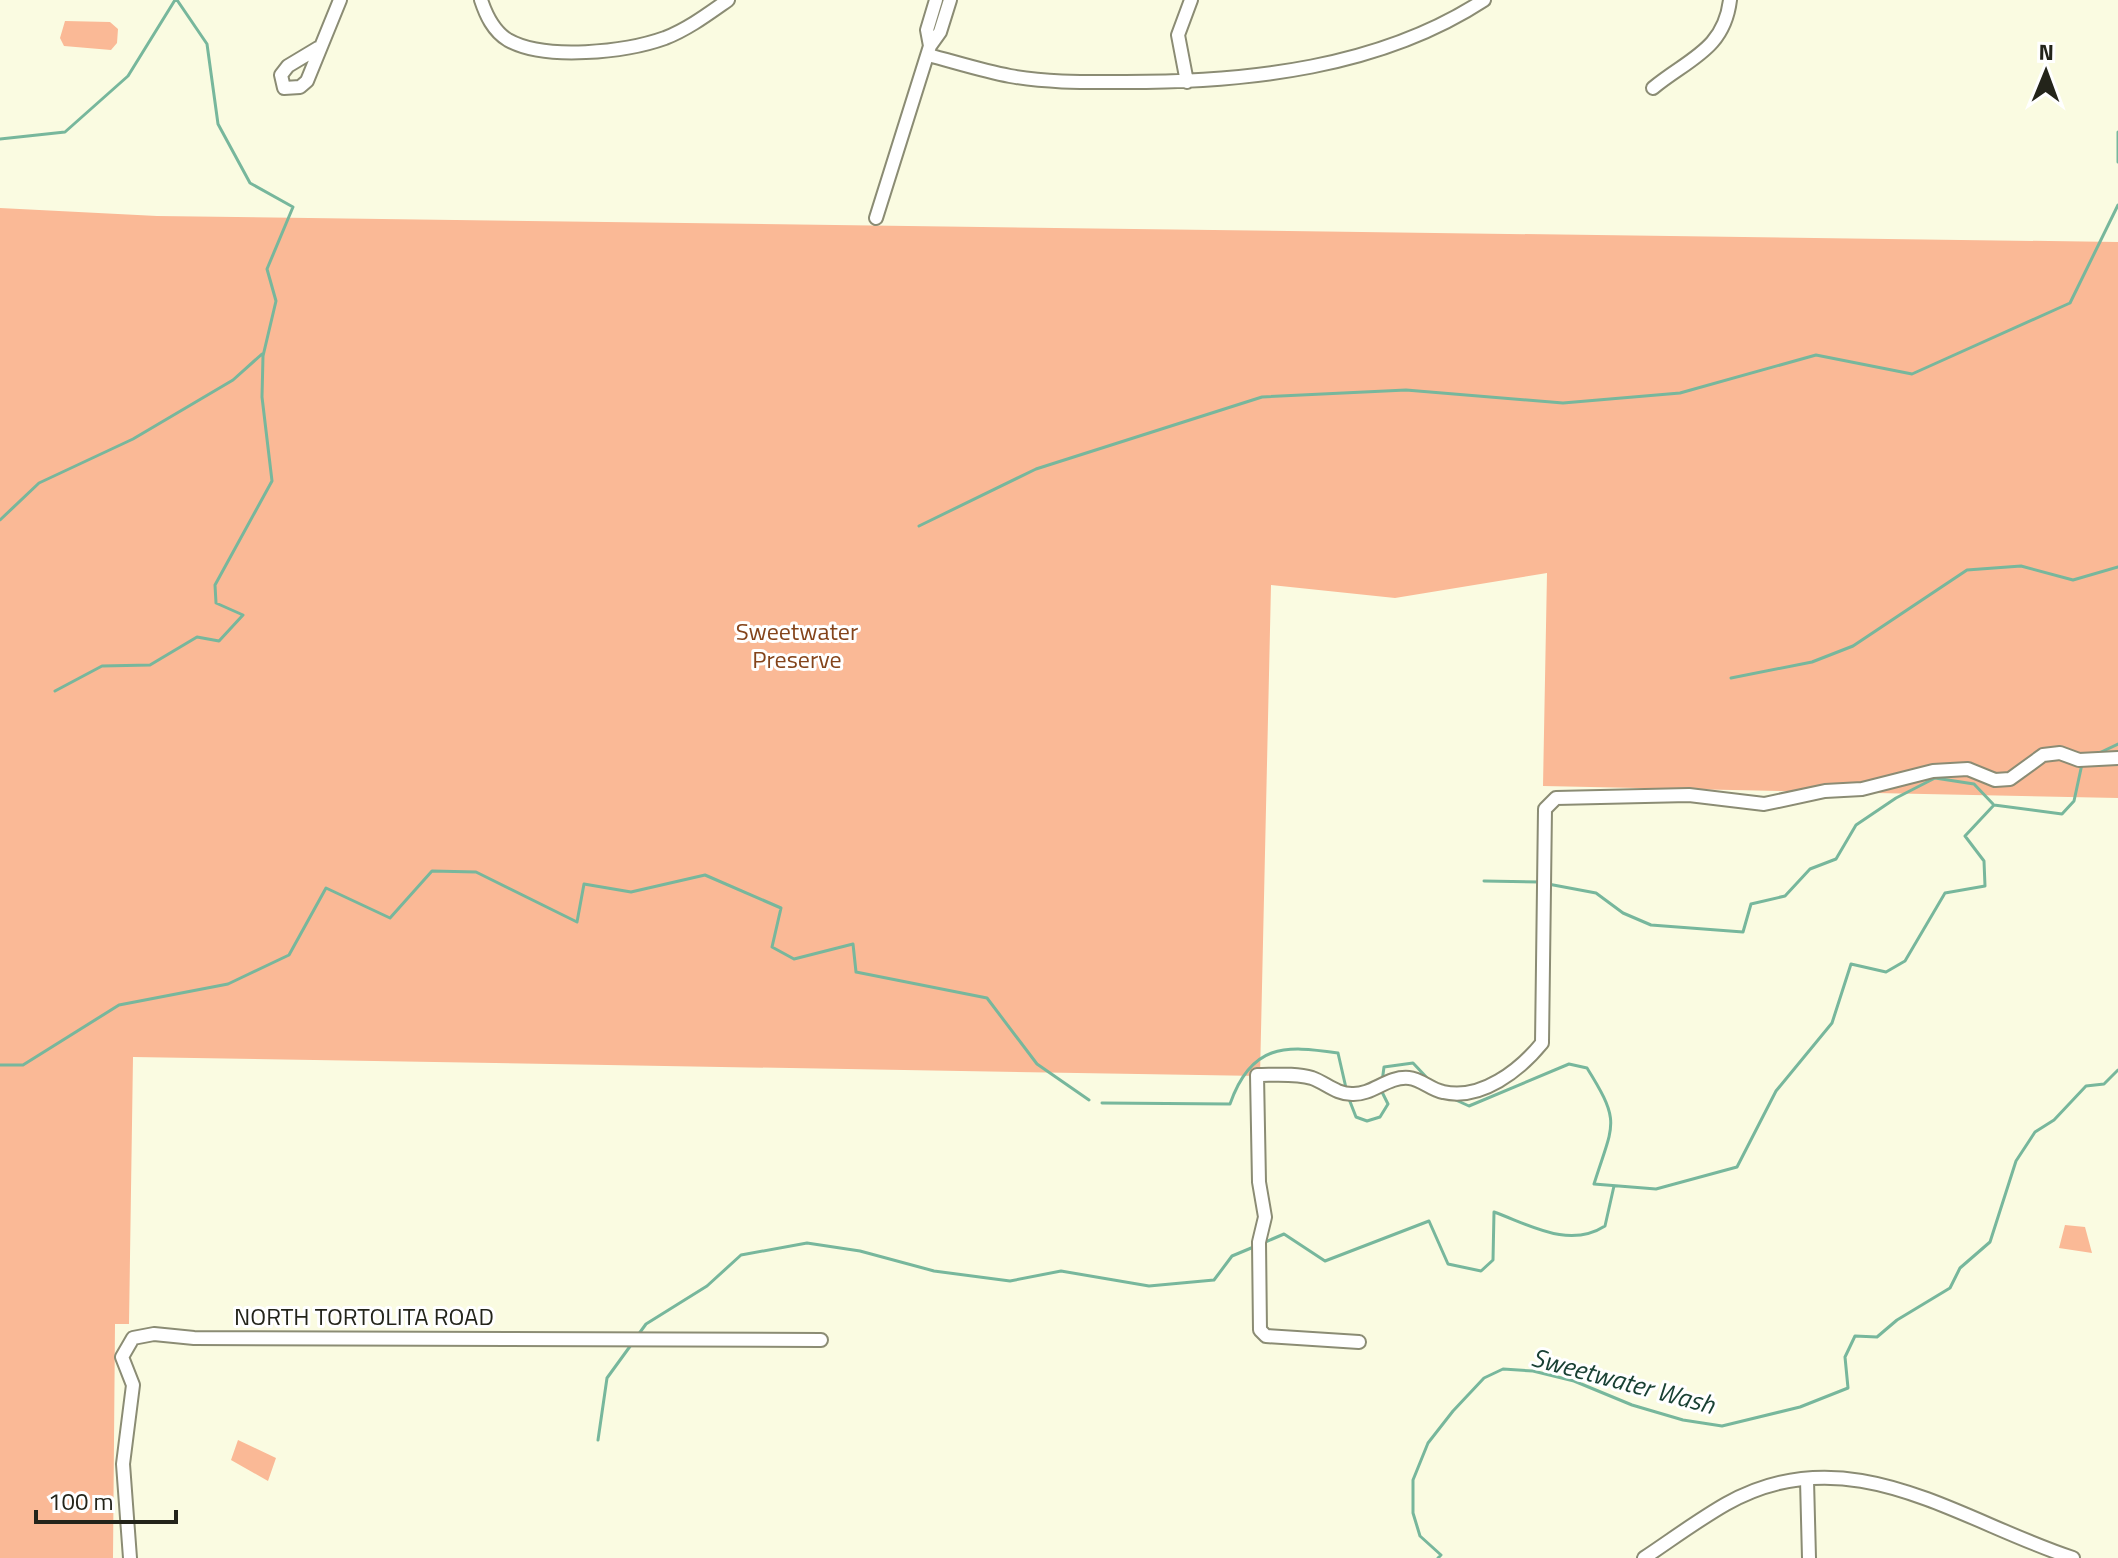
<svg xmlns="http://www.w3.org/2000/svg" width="2118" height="1558" font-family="'Titillium Web',sans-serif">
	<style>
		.green { fill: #fab996 }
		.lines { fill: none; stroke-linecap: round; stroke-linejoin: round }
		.stream { stroke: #77b79c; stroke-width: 3 }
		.minor-casing { stroke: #8b8c74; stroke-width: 16 }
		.minor { stroke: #fff; stroke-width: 12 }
		.labels { text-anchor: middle; stroke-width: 6; stroke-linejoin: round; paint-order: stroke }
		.park-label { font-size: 24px; fill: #84441b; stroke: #fff }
		.street-label { font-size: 24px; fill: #23241a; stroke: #fff }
		.water-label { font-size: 26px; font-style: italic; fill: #194134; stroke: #fff }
	</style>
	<rect width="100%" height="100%" fill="#fafbe1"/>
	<path class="green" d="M65,21L110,22L118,29L117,43L111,50L64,46L60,38Z
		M0,208L157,216L2118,242V798L1543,786L1547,573L1395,598L1271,585L1260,1076L133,1057L129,1324H115L113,1558H0Z
		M2065,1225L2085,1227L2092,1253L2059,1248Z
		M238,1440L276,1458L268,1481L231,1460Z"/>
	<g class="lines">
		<path class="stream" d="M2118,132V162
			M0,139L65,132L128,76L175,0
			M0,520L39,483L133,439L233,380L262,354
			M919,526L1036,469L1262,397L1406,390L1563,403L1680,393L1816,355L1912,374L2070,303L2118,205
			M1731,678L1812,662L1853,646L1967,570L2021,566L2073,580L2118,567
			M55,691L102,666L150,665L197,637L219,641L243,615L216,603L215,585L272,481L262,397L263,356L276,301L267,269L293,207L250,183L218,124L207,44L177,0
			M2097,754L2118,744
			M1484,881L1540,882
			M1548,884L1596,893L1623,913L1651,925L1743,932L1751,904L1785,896L1810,869L1836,859L1856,825L1896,798L1935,778L1974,784L1993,804
			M0,1065H23L119,1005L228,984L289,955L326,888L390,918L432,871L476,872L577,922L584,884L631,892L705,875L781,908L772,947L794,959L853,944L856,972L987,998L1037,1064L1089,1100
			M1382,1082L1384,1067L1413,1063L1429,1080
			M1447,1096L1469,1106L1569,1064L1587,1068C1622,1124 1613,1123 1594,1184L1656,1189L1737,1167L1776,1091L1832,1023L1851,964L1886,972L1905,961L1945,893L1985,886L1984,861L1965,836L1994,805L2062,814L2074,801L2082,764
			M1349,1099L1356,1117L1367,1121L1380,1117L1388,1104L1381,1090
			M1102,1103L1230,1104C1251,1044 1284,1045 1338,1053L1346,1088
			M1263,1243L1284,1234L1325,1261L1429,1221L1448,1264L1481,1271L1493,1260L1494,1212C1530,1225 1569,1249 1605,1226L1614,1186
			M638,1335L646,1324L707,1286L741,1255L807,1243L860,1251L934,1271L1010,1281L1061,1271L1149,1286L1214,1280L1232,1256L1256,1246
			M598,1440L607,1378L631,1345
			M1438,1558L1441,1555L1420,1536L1413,1513V1480L1428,1443L1453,1411L1484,1378L1503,1369L1533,1371L1574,1381L1632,1405L1683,1420L1722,1426L1800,1407L1848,1388L1845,1357L1855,1336L1877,1337L1897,1320L1950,1288L1960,1268L1990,1242L2016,1161L2035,1132L2054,1120L2086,1086L2104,1084L2118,1070"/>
		<g class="minor-casing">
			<path id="minor" d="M481,0C486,15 493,31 508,40C545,61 626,52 665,38C688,29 708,14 728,0
				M930,46L927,30L936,0
				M318,48L288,66L281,75L284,88L300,87L307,81L340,0
				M928,55C955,62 983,71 1010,76C1049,83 1088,82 1126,82C1248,82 1380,68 1484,0
				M1187,82L1178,35L1191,0
				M1653,88C1688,59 1724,50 1730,0
				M876,218L930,46L940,32L950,0
				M1359,1342L1266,1336L1260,1330L1259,1242L1265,1217L1259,1182L1257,1075C1274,1075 1296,1073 1312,1078C1326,1083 1336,1094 1352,1094C1373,1095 1387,1076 1409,1078C1421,1079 1431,1090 1443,1092C1481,1101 1520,1070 1542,1043L1545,809L1556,798L1689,795L1764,804L1825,791L1862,789L1933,771L1968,769L1995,780L2010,779L2043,755L2060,753L2079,760L2118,758
				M1807,1480L1809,1558
				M130,1558L123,1464L133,1385L122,1357L133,1338L154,1334L194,1338L821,1340
				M1644,1558C1671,1540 1698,1520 1726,1504C1849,1434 1959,1521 2073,1558"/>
		</g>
		<use href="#minor" class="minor"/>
	</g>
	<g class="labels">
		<g class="park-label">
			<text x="797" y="640">Sweetwater<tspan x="797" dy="28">Preserve</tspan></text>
		</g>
		<g class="street-label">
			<text x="364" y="1325">NORTH TORTOLITA ROAD</text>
		</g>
		<g class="water-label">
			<text transform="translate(1623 1381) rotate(15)" y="9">Sweetwater Wash</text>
		</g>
	</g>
	<g transform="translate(2046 72) rotate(1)" stroke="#ffffff" stroke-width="6" paint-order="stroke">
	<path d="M0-6L14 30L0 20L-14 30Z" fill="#23241a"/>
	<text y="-12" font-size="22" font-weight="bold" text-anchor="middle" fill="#23241a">N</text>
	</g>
	<path d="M36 1510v12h140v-12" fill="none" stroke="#23241a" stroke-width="4"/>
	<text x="48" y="1510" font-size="24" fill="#23241a" stroke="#ffffff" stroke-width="6" paint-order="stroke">100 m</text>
</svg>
